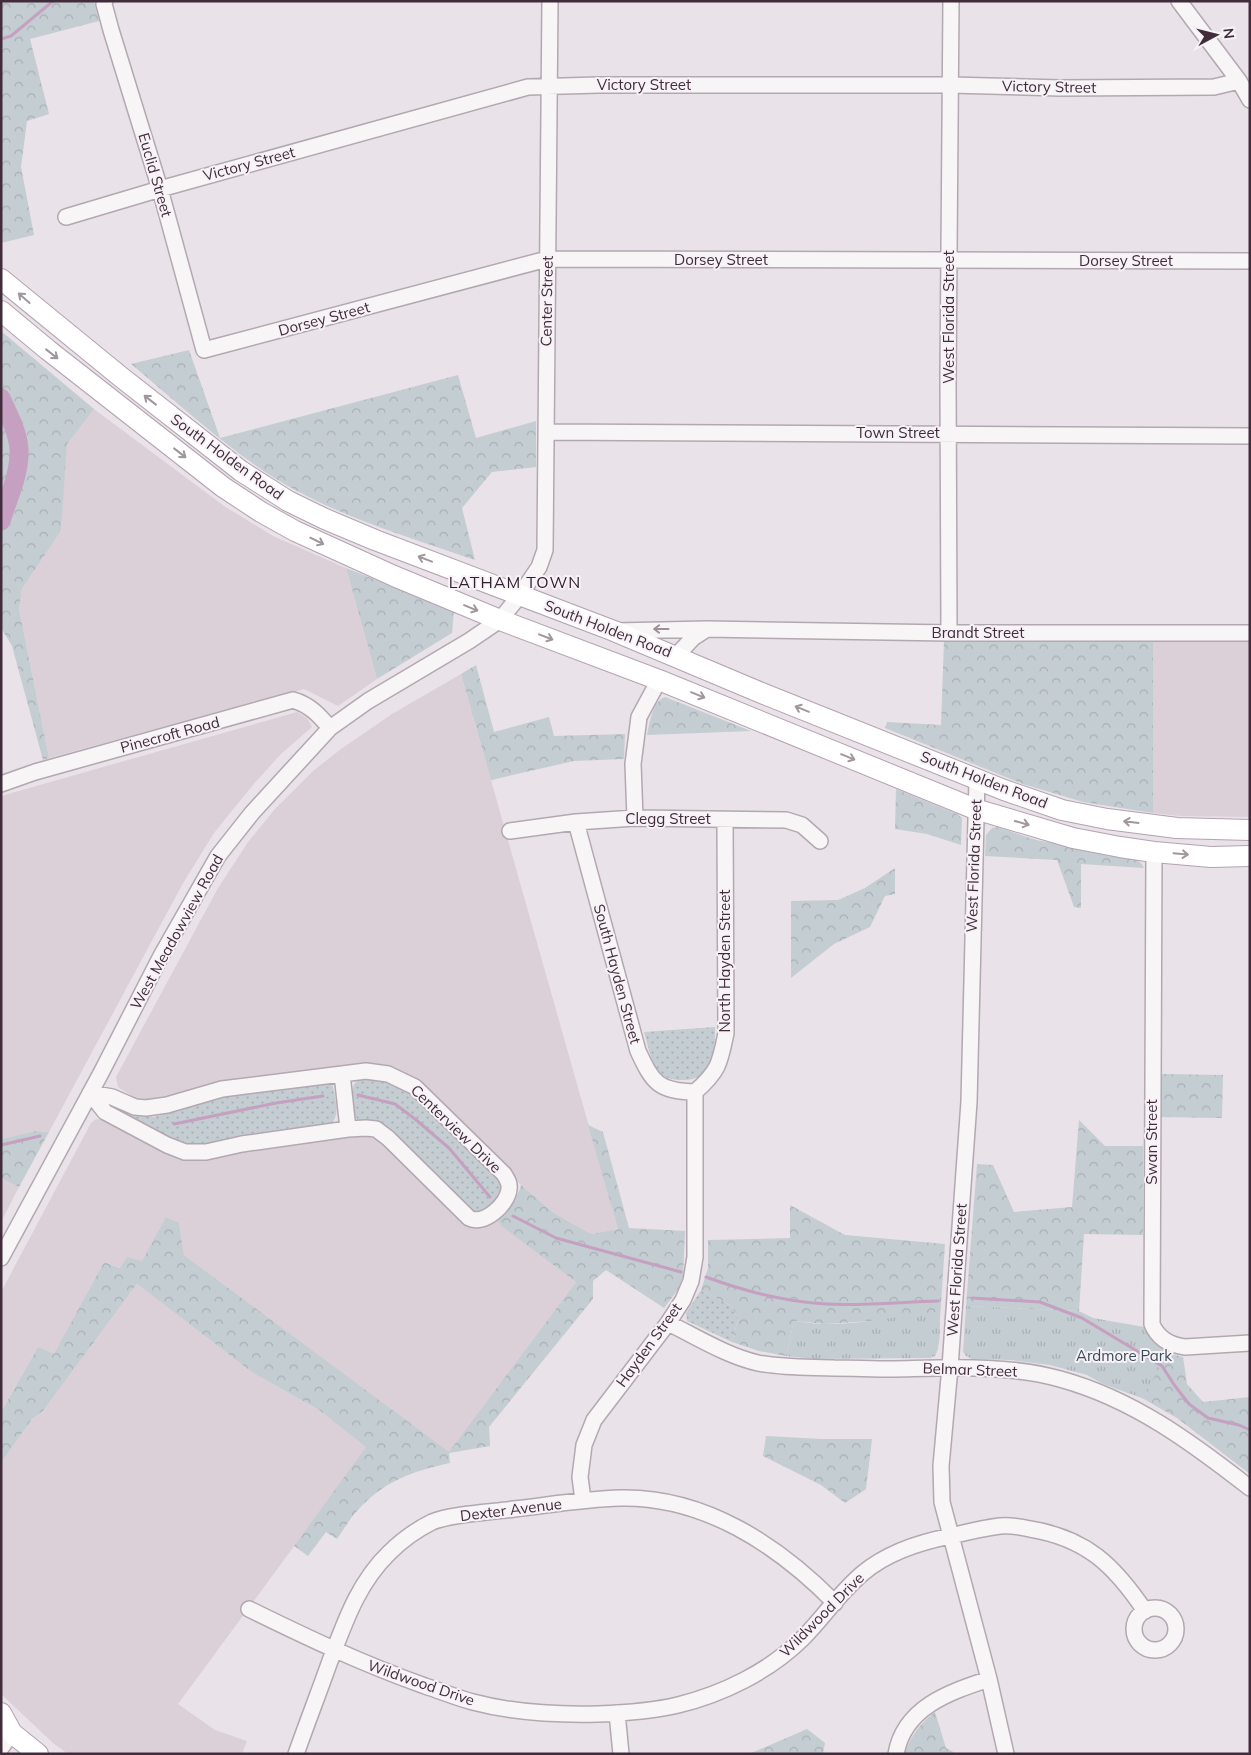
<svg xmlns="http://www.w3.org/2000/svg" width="1251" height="1755" font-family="Mulish,sans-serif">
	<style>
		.built { fill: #dbd0d8 }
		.grass { fill: url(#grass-dots) }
		.forest { fill: url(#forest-crowns) }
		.park { fill: url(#park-tufts) }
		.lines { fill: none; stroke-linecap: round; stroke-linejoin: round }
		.stream { stroke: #c6a0c1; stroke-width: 3 }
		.river { stroke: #c6a0c1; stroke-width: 19 }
		.minor-casing { stroke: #b3a8b1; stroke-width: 18 }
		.major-casing { stroke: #b4a2b0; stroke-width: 22 }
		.minor { stroke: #f8f5f7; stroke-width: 15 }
		.major { stroke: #fff; stroke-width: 20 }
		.oneway { stroke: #a0969d }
		.oneway2 { stroke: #9c9099 }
		.labels { text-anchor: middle; stroke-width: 4; stroke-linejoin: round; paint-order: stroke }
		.street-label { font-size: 15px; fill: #402c3b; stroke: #f7f2f6 }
		.park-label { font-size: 15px; fill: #3a4c5a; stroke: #f7f2f6 }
		.neighbourhood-label { font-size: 16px; letter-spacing: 1px; fill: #311e2b; stroke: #f7f2f6 }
	</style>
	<defs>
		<pattern id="grass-dots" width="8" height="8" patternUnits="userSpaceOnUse" patternTransform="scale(1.25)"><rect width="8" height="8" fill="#c4cdd2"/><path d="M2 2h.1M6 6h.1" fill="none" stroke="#a9b0b5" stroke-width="1.8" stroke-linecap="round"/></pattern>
		<pattern id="forest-crowns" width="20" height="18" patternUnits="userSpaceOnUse" patternTransform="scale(1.25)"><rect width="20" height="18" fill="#c4cdd2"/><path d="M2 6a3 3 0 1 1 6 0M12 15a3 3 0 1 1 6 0" fill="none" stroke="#a9b0b5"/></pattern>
		<pattern id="park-tufts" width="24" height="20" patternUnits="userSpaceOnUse" patternTransform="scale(1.25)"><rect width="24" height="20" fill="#c4cdd2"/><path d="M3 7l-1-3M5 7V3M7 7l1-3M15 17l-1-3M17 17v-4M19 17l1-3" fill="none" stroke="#a9b0b5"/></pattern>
	</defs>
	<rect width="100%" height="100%" fill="#e9e2e8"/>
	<path class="built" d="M94,409L224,506L273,536L346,568L377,679L338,706L304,689L49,758L19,609L22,589L61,531L66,444Z
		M1153,641L1250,642V817L1180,816L1153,813Z
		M461,674L618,1229L591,1234L554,1213L521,1185L426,1086L408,1074L384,1066L366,1064L238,1079L147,1100L135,1098L118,1087L116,1077L218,888L248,842L275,809L313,771L341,749L392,714Z
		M297,712L307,718L312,727L281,754L252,786L214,833L182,885L49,1132L35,1131L1,1139V796Z
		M96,1119L107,1120L212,1158L249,1150L363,1135L380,1139L466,1225L472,1228H477L485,1227L497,1218L501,1226L576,1282L449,1453L184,1255L179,1223L142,1262L121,1268L104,1262L54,1355L38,1347L1,1412V1292L91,1123Z
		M1,1178L19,1187L1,1222Z
		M137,1284L253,1373L319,1410L367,1447L178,1704L215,1730L247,1741L242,1754H68L53,1743L1,1694V1463L32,1419L43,1411Z"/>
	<path class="grass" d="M715,1027C715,1052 715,1082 680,1080C672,1080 665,1078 659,1072C650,1062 648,1044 644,1032Z
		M363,1077L379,1079L406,1088L500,1179C505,1198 487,1217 468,1210L356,1118C351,1105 347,1083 363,1077Z
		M325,1082L333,1086C335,1101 342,1116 328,1127L206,1146H185L109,1109V1105H111L133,1116L153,1117L179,1111L202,1101L235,1093Z
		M701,1290L732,1306L738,1319L732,1342L687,1321L686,1313Z"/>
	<path class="forest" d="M1,1H94L99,21L30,39L49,114L27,121L21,167L34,235L1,243Z
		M1,331L94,409L67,444L61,531L22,589L19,609L49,758L43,760L12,646L1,628Z
		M189,350L220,438L458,375L476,438L536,421V467L492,472L462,508L475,560C400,534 321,512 255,465C212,435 172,398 131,364Z
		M346,568L454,611L452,633L377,679Z
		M944,641H1153V813L1083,802L1023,784L885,728L887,722L941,725Z
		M476,665L494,732L549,717L554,736L625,734L624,759L574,761L491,780L461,674Z
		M665,697L751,731L647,735C650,723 652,702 665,697Z
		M896,789L957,814L962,818L961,845L927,834L895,829Z
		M997,827L1036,840L1133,858L1141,863L1144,868L1081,864V908L1074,907L1057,860L985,856L986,835L992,828Z
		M895,868V894L885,896L870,927L834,944L791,978V901L838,900L865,888Z
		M1162,1074L1223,1075L1222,1118L1161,1117Z
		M1079,1120L1105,1146H1143V1235L1084,1234L1079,1311L966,1306L977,1164L993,1165L1014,1212L1072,1207Z
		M588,1125L603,1132L629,1228L685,1231L683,1277L677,1291L664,1308L606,1270L593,1281V1299L489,1427L490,1446L449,1453L450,1463C413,1471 384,1481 358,1510C350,1518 344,1529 337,1539L326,1532L308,1556L294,1546L366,1447L319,1410L253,1373L137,1284L43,1411L32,1419L1,1463V1412L38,1347L54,1354L104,1262L120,1268L127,1257L142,1261L166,1217L179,1223L184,1255L449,1452L576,1282L501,1226L497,1218C508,1211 518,1197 521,1185L554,1213L591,1234L618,1229Z
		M35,1131L49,1132L19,1187L1,1178V1139Z
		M790,1205L845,1235L945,1244L938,1349L935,1356L930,1358L872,1321L825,1324L794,1321L786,1356L759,1351L732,1342L738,1319L732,1306L701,1290L708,1268V1240L790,1238Z
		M1160,1349L1168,1353L1183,1357L1187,1384L1203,1402L1250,1397V1474L1177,1418L1142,1398L1119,1388Z
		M766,1436L821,1439H872L866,1489L845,1503L821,1485L763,1456Z
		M935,1712L946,1748L957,1754H904C911,1736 920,1723 935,1712Z
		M807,1729L825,1743L823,1754H749Z"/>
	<path class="park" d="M966,1306L1079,1311L1093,1318L1144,1327L1153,1341L1168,1353L1142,1398L1103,1384L1087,1375L1050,1365L1011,1360L972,1359L966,1356L963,1352Z
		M940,1312C939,1326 943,1352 930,1358L814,1359L786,1356L794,1321C804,1322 815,1324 825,1324C864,1325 902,1314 940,1312Z"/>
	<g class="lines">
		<path class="stream" d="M1,39L11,36L53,1
			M358,1095L395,1104L415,1119L449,1148L490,1197
			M174,1124L276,1103L323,1096
			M1,1145L40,1136
			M513,1216L556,1238L681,1272
			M706,1277C744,1291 786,1302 826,1304C863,1306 901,1302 938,1301
			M972,1298L1040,1302L1082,1318L1162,1366L1175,1386L1189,1404L1208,1418L1239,1425L1250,1430"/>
		<path class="river" d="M1,398C8,414 18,432 19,449C20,474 8,498 1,521"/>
		<g class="minor-casing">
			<path id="minor" d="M105,1L104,4L111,30L160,189L204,350L547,259L1250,261
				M1179,1L1239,81L1250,100
				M66,217L160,189L528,87L599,85H950L1060,88L1214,87L1239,81
				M546,432L1250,436
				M616,631L707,629
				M949,633L948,379L951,1
				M676,656L693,638L707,629L949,633H1250
				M977,779L969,1102L950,1367L941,1466L942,1502L989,1679L1006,1754
				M1,784L35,772L293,700C310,705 319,715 330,728
				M635,818L633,764L639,717L659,680
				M576,822L638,1051C653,1083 658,1091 695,1092
				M510,831L576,822L635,818L786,820L802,825L820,841
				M1154,852L1152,1324C1158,1339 1170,1345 1185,1347L1250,1343
				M366,1071L388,1074L415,1087L504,1174C507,1179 510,1183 509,1189C508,1204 484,1226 469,1218L388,1138L376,1129L366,1128L348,1129L242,1144L206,1152H185L167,1145L105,1112L90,1093L112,1097L135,1107L146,1108L167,1105L222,1089Z
				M342,1074L348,1129
				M695,1092C719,1071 720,1063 726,1033L725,820
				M1,1258L101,1073L161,956L218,856L252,813L330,728L368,701L469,641L500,620L520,595L539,567L545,550L550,1
				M668,1323C697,1337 727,1356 758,1363C783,1368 809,1367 834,1368C853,1368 872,1369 891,1369C947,1368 1006,1364 1060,1379C1133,1399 1191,1442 1250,1488
				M583,1500L580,1477L584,1445L594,1420L668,1323L683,1300L691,1281L695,1257V1092
				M1134 1629a21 21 0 1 1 42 0a21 21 0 1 1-42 0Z
				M249,1609C308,1638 363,1664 425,1686C441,1691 457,1698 473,1702C514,1713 556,1715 598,1714C624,1713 653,1711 678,1705C723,1694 768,1672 802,1639C823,1618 840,1592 863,1573C888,1552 920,1542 951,1536C967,1532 984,1528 1000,1526C1010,1525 1021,1527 1030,1529C1086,1538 1114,1565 1145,1611
				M617,1713L621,1754
				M1,1748L12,1733
				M296,1754C307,1723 319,1692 330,1661C345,1622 358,1583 389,1553C402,1540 416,1530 432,1522C450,1514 493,1512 514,1509C549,1505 584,1499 620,1498C704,1496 778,1545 835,1603
				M896,1754C904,1707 950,1692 989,1679"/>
		</g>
		<g class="major-casing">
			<path id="major" d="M1,279L121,377L241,471L288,501L325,519L375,540L614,631L764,694L1004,790L1062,810L1107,819L1177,828L1250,830
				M1,311L48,350L223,487L261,512L295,531L394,576L500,620L659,680L975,809L1073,838L1120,847L1154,852L1211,857L1250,856
				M1,1713L12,1733L38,1754"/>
		</g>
		<use href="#minor" class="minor"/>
		<use href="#major" class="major"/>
	</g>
	<defs><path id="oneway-shaft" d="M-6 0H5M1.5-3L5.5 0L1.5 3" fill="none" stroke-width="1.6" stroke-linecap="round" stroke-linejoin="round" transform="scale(1.25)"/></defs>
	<g class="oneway">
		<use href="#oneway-shaft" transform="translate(24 298) rotate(-139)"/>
		<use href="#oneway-shaft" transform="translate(52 354) rotate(38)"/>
		<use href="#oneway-shaft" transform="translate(150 400) rotate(-142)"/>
		<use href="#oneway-shaft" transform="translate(180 453) rotate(38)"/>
		<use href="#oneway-shaft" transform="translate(317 541) rotate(26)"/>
		<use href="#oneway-shaft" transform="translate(425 559) rotate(-159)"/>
		<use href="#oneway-shaft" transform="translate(471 608) rotate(22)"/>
		<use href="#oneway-shaft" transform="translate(546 637) rotate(21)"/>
		<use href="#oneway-shaft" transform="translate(698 695) rotate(22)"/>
		<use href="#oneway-shaft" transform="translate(802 709) rotate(-158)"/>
		<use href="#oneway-shaft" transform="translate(848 757) rotate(22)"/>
		<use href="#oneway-shaft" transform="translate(1131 822) rotate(-173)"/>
		<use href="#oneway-shaft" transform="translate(1022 823) rotate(16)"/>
		<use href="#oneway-shaft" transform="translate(1181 854) rotate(5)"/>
	</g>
	<use class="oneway2" href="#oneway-shaft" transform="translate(661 629) rotate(-180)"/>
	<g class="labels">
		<g class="street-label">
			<text x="644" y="90">Victory Street</text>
			<text transform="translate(1049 87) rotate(1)" y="5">Victory Street</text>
			<text transform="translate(249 164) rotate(-15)" y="5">Victory Street</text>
			<text transform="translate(155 175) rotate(74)" y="5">Euclid Street</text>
			<text x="721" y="265">Dorsey Street</text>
			<text x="1126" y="266">Dorsey Street</text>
			<text transform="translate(547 301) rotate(-89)" y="5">Center Street</text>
			<text transform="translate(949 317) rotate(-90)" y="5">West Florida Street</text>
			<text transform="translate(324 319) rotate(-15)" y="5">Dorsey Street</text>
			<text x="898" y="438">Town Street</text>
			<text transform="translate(227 457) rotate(36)" y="5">South Holden Road</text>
			<text transform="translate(608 629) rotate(21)" y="5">South Holden Road</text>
			<text x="978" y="638">Brandt Street</text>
			<text transform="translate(170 735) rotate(-15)" y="5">Pinecroft Road</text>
			<text transform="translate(984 780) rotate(21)" y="5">South Holden Road</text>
			<text x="668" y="824">Clegg Street</text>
			<text transform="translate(974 866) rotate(-88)" y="5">West Florida Street</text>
			<text transform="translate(177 932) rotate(-61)" y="5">West Meadowview Road</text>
			<text transform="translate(725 961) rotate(-90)" y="5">North Hayden Street</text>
			<text transform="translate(617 974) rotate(75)" y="5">South Hayden Street</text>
			<text transform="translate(456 1129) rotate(44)" y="5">Centerview Drive</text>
			<text transform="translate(1152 1142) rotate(-90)" y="5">Swan Street</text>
			<text transform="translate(957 1270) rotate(-86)" y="5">West Florida Street</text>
			<text transform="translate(649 1345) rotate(-54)" y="5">Hayden Street</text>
			<text transform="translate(970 1370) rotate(2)" y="5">Belmar Street</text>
			<text transform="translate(511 1510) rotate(-7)" y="5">Dexter Avenue</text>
			<text transform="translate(822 1615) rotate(-45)" y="5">Wildwood Drive</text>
			<text transform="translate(421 1683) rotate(19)" y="5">Wildwood Drive</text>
		</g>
		<g class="park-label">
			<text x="1124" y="1361">Ardmore Park</text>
		</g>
		<g class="neighbourhood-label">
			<text x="515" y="588">LATHAM TOWN</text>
		</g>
	</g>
	<rect width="1251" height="1755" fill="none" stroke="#402c3b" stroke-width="5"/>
	<g transform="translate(1216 35) rotate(83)" stroke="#f7f2f6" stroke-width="4" paint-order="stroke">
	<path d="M0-4L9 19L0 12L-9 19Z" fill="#402c3b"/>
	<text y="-8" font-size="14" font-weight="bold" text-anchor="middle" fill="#402c3b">N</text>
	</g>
</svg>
